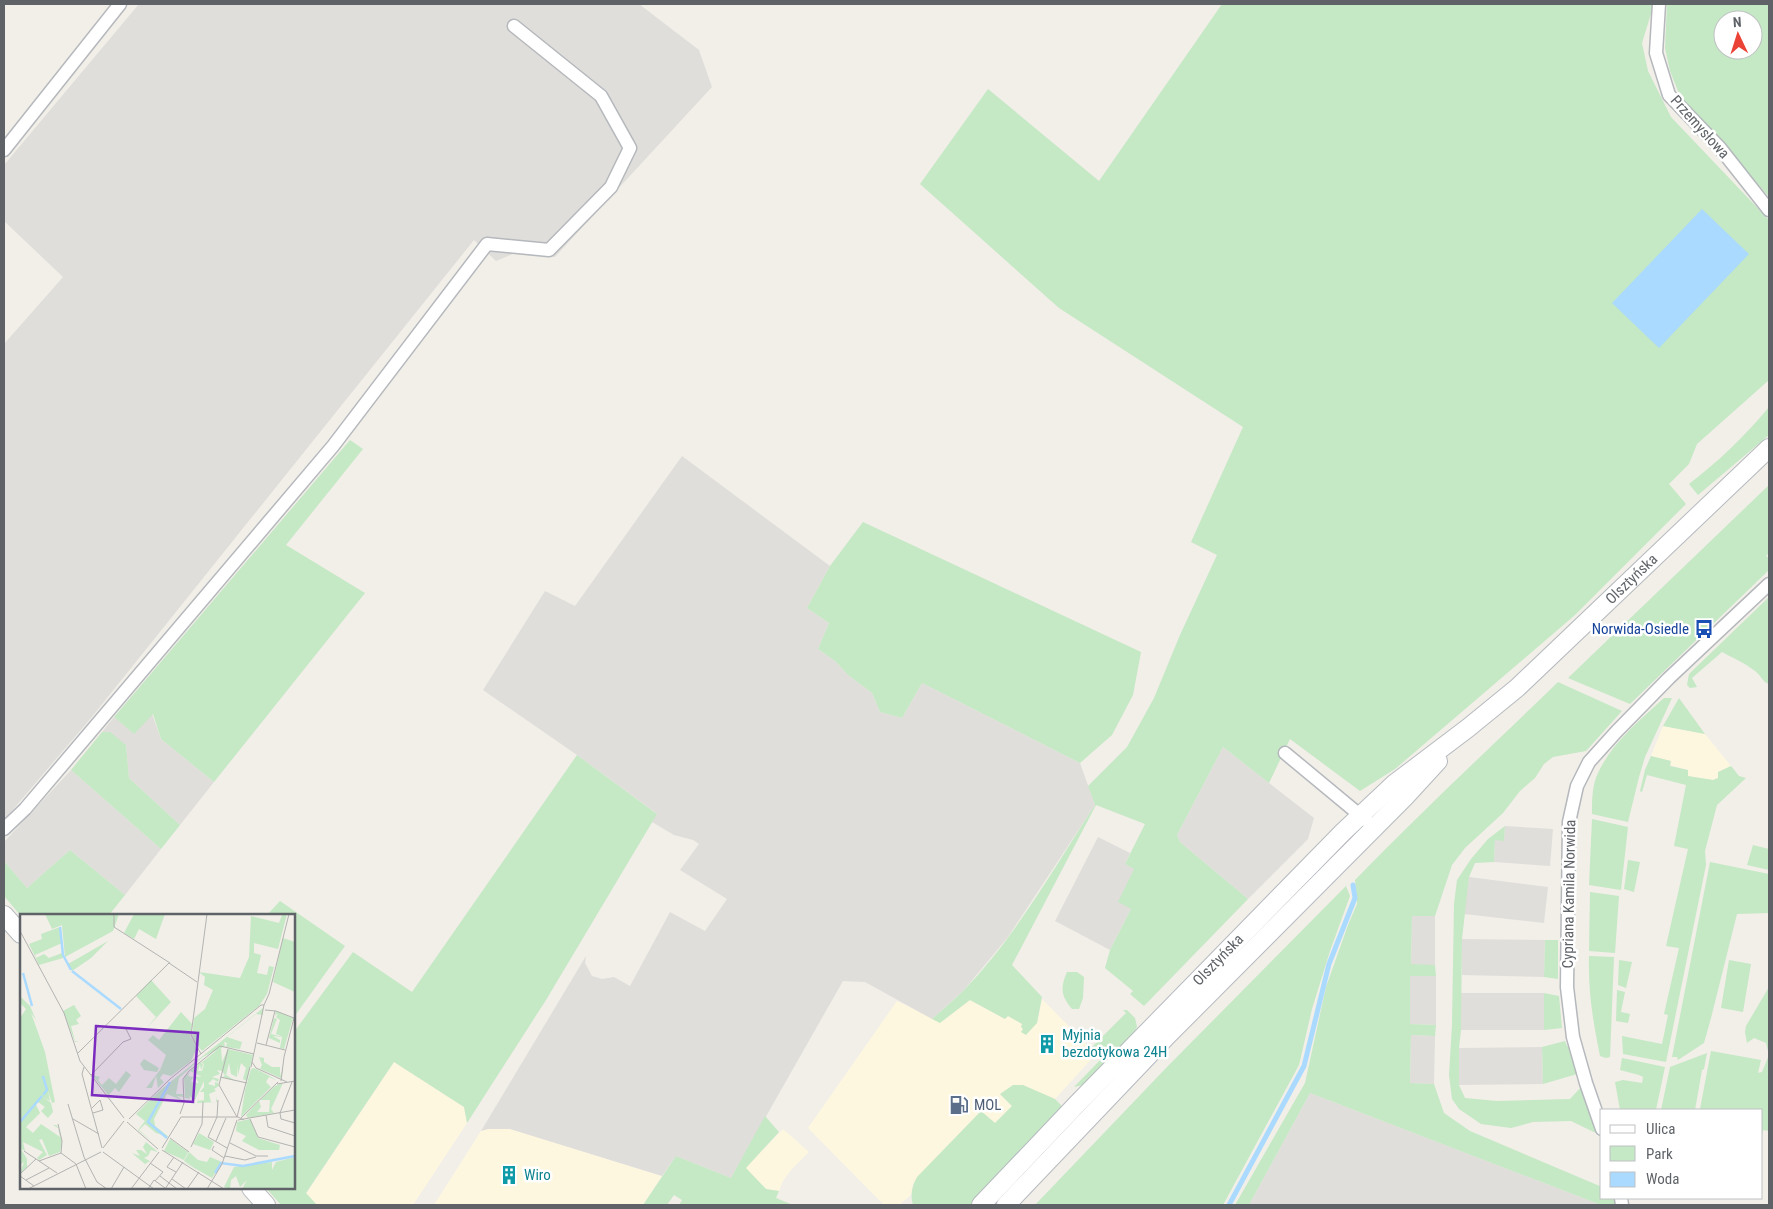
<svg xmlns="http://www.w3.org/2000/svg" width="1773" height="1209" font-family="'Roboto Condensed',sans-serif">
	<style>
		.commercial { fill: #fef7e0 }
		.industrial { fill: #e0deda }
		.green { fill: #c5e8c5; fill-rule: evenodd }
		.water { fill: #aadaff }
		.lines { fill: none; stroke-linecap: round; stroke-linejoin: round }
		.stream { stroke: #aadaff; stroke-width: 5 }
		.street-casing { stroke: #b5b8bc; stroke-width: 15 }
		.secondary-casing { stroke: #b6babf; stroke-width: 20 }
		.street { stroke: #fff; stroke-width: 12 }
		.secondary { stroke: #fff; stroke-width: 18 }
		.labels { text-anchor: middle; stroke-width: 5; stroke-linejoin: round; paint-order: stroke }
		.street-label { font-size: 15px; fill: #5f6368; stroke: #fff }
		.transit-label { font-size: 15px; fill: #164399; stroke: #fff; text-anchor: end }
		.culture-label { font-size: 15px; fill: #0d838f; stroke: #fff; text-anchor: start }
		.service-label { font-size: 15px; fill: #4e5e75; stroke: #fff; text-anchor: start }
		.inset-river { fill: none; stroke: #aadaff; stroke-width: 2.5 }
		.inset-road { fill: none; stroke: #b3b3b1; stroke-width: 1 }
		.view { fill: #7b2cbf; fill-opacity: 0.15; stroke: #7b2cbf; stroke-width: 2.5 }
		.inset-edge { fill: none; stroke: #5f6368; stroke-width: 2.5 }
	</style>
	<rect width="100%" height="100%" fill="#f1efe8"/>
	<path class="commercial" d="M1663,726L1705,734L1731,766L1718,772V778L1713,780L1687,776L1688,770L1670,765L1671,761L1651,756Z
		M1042,999L1096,1054L1055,1099L1041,1093L1000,1094L1012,1106L995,1123L981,1111L913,1184L911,1195L899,1205H884L808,1128L897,1001L940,1022L970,1000L1005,1019L1008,1016L1023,1024L1021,1027L1037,1023Z
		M394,1062L464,1107L467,1123L413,1205H317L306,1194Z
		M488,1129H510L662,1176L643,1205H434L481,1131Z
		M783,1129L809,1152L790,1171L783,1181L779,1191L766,1189L745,1168Z"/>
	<path class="industrial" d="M139,4H639L699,50L712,87L555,257L513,254L496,261L474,240L91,718L4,820V344L63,277L4,221V165Z
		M682,456L830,566L807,608L829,623L818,649L835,661L848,675L872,693L880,712L902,718L922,683L1080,763L1095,805L1008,937L964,990L932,1019L865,982L843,981L731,1178L676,1156L662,1176L510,1129H488L481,1131L586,956L585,963L592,976L602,979L614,977L630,986L670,912L705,931L727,899L680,870L699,844L693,840L674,835L652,822L656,813L577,755L483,690L545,591L575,606Z
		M152,714L161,739L214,782L180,825L129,778L126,745L102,732L114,717L134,733Z
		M1223,747L1314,818L1308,839L1248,899L1180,842L1177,835Z
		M71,770L161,849L125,895L70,850L27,888L4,861V842Z
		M1505,826L1553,829L1550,866L1494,862L1495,840H1504Z
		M1098,837L1130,853L1125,864L1135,869L1131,909L1110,950L1055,921Z
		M1469,877L1548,887L1544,923L1464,914Z
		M1412,916H1435V965H1411Z
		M1462,939L1545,940L1544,977L1462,975Z
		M1410,976H1436V1025L1410,1024Z
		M1461,993H1544V1030H1461Z
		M1411,1035L1435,1036L1434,1084L1410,1083Z
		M1542,1047L1543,1084L1459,1085V1048Z
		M1310,1093L1601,1205H1249Z"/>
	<path class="green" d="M1222,4H1654L1642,43L1648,71L1671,117L1769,220V380L1697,444L1689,464L1669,484L1686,504L1575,615L1395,769L1360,791L1290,739L1269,783L1223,747L1177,835L1180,842L1248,899L1144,1006L1130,994L1133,991L1105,968L1110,950L1131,909L1118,902L1134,869L1125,864L1145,824L1096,805L1012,965L1042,997L1037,1023L1026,1035L1021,1032L1023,1029L1021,1027L1022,1024L1008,1016L1005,1019L970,1000L940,1023L932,1019C943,1009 954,1000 964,990C1016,936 1054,868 1095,805L1088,786L1127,747L1154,698L1180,635L1217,555L1191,542L1243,427L1059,308L920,184L988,89L1099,181Z
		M1667,4H1769V197L1680,96L1670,71L1665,48ZM1723,20H1753V50H1723Z
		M1769,407V435L1698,495L1689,484C1719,461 1745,436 1769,407Z
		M350,440L363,449L286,545L365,593L214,782L161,739L153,714L134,734L114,717Z
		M1769,485V553L1766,556L1769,558V570L1630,704L1568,678Z
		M863,522L1141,652L1133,695L1112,735L1080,763L922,683L902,718L880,712L872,693L848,675L835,661L818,649L829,623L807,608L830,566Z
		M1769,597V684C1762,682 1761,675 1755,671C1745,663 1733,658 1722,652L1692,678L1697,687L1690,688L1687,685L1689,674Z
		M1558,682L1622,711L1586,751L1553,757L1544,764L1535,778L1520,791L1503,813L1465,848L1452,865L1435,916H1412L1411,964L1435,965L1436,976H1410V1024L1436,1025L1435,1036L1411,1035L1410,1083L1434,1084L1444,1113L1470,1131L1602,1187V1198H1624L1625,1205H1601L1310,1093L1249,1205H1235L1305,1083L1326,987L1348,925L1357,904L1355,880C1421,812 1490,748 1558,682Z
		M1664,698H1672L1645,757L1639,777L1628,822L1592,814C1592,799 1592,784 1599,771C1612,743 1641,719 1664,698Z
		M1679,698L1705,734L1663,726Z
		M102,732H110L126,745L129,778L180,825L161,849L71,770Z
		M577,755L657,814L546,1000L467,1123L464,1107L394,1062L306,1193L317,1205H281L266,1188H294V1032L353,952L412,992Z
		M1651,756L1671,761L1670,766L1688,770V776L1713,780L1718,778V772L1731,766L1739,776L1746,778L1717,805L1705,851L1706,865L1666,1062L1623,1054L1622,1036L1662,1044L1668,1015L1664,1014L1679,948L1666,946L1688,849L1674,846L1686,785L1647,775L1642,792L1640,791L1645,770Z
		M1592,819L1628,827L1621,890L1589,885Z
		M1505,826L1504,841L1495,840L1494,862L1475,863L1469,877L1462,939L1461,1030L1459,1048V1085L1465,1098L1497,1101L1570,1099L1584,1084L1602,1119V1138L1600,1135L1571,1121L1533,1122L1511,1128L1481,1124L1459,1109L1452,1099L1449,1075L1452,1025L1454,904L1457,880L1471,859L1488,839Z
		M1753,845L1769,849V870L1747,865Z
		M70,850L125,895L109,915L21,916L4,896V861L27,888Z
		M1628,860L1640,862L1634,892L1624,889Z
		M1710,862L1769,874V913L1737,914L1711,1018L1704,1043L1678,1060L1677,1057H1672Z
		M1346,886L1350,896L1330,951L1312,1009L1299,1065L1223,1205H1035L1167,1067Z
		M1590,892L1619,896L1615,953L1589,951Z
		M280,901L345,946L294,1017V915H267Z
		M1545,940H1558V979L1544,977Z
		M1589,956L1614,957L1610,1057L1606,1058L1600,1056C1593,1021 1588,992 1589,956Z
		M1619,960L1632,962L1626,988L1618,985Z
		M1729,960L1751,964L1743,1012L1721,1008Z
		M1067,972H1077L1084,977L1083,998L1079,1009H1072C1061,996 1060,988 1067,972Z
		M1769,987V1131L1763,1130L1762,1136V1110L1700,1109L1711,1051L1761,1060L1758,1073L1762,1072L1769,1055L1766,1043L1754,1038L1747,1043L1745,1032L1746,1026Z
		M1617,990L1625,992L1621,1012L1630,1014L1628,1023L1616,1021Z
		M1544,993L1559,996L1562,1028L1544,1030Z
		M1123,1010H1127L1135,1018L1137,1027L1130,1041L1087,1084L1074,1087L1103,1057L1091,1048L1126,1013Z
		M1565,1041L1567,1046L1580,1050L1584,1072L1543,1084L1542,1047Z
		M1707,1053L1704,1069L1702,1070L1695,1110H1661L1670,1067Z
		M1622,1058L1665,1067L1656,1110H1620L1615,1082L1623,1080L1642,1083L1643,1077L1639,1075L1620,1070Z
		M1013,1085H1023L1055,1099L1066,1110L973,1205H913C910,1195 912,1186 917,1177L981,1111L995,1123L1012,1106L1000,1094Z
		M765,1116L779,1132L746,1168L766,1189L779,1191L776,1198L793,1205H679L682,1200L674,1195L667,1205H643L676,1156L731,1178Z"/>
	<path class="water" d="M1702,209L1749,254L1659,348L1612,303Z"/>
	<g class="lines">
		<path class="stream" d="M1229,1205L1304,1066L1329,964L1355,898L1353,885"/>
		<g class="street-casing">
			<path id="street" d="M1659,4L1656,53L1669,95L1720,148L1769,210
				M4,150L120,4
				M1285,753L1367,821
				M4,829L25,809L333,446L487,244L549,250L611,187L630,148L601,96L514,26
				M1602,1129L1586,1083L1573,1037L1567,987L1569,822L1577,786L1589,762L1617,731L1669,678L1769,584
				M1621,1198L1622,1205"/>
		</g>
		<g class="secondary-casing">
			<g id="secondary">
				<path d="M4,915L21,934"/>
				<path d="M251,1188L266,1205"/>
				<path id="s1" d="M981,1205L1078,1103L1343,832L1394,784L1468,728L1517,688L1769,448"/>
				<path d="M1006,1205L1165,1038L1405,797L1438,761"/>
			</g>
		</g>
		<use href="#street" class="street"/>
		<use href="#secondary" class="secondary"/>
	</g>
	<defs>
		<g id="bus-bare" transform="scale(1.5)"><path d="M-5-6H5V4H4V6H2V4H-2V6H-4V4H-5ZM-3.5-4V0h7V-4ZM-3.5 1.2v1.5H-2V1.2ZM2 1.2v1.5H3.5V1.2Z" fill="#1a4fb4" stroke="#fff" stroke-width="2.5" paint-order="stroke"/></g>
		<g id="building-bare" transform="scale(1.5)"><path d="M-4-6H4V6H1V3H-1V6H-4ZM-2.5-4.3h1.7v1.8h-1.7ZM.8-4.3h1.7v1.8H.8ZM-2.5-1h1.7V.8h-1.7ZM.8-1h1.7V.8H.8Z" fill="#0f9aa8" stroke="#fff" stroke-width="2.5" paint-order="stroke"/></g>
		<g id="fuel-bare" transform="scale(1.5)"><path d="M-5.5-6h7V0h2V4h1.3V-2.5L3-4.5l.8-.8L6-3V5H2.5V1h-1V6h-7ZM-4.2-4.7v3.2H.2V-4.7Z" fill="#5c6f8a" stroke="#fff" stroke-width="2.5" paint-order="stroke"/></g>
	</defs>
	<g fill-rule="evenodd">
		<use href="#bus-bare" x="1704" y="629"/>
		<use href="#building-bare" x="1047" y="1044"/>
		<use href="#fuel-bare" x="959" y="1105"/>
		<use href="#building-bare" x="509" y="1175"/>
	</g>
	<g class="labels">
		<g class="street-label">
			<text transform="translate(1700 127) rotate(48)" y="5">Przemysłowa</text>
			<text dy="5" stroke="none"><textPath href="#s1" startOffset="904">Olsztyńska</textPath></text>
			<text transform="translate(1569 894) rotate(-89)" y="5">Cypriana Kamila Norwida</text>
			<text dy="5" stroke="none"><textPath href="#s1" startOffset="341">Olsztyńska</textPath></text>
		</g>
		<g class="transit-label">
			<text x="1689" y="634">Norwida-Osiedle</text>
		</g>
		<g class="culture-label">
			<text x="1062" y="1040">Myjnia<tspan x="1062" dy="17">bezdotykowa 24H</tspan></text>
			<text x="524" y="1180">Wiro</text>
		</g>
		<g class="service-label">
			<text x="974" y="1110">MOL</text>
		</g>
	</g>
	<g transform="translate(20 914)">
		<rect width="275" height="275" fill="#f1efe8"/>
		<path d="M25,0H99L93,17L45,43L42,11L32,15ZM114,0H145L136,25L119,15L114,25L104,19ZM267,0L258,35L234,29V39L241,41L237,59L247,61L249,52L254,53L247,80L239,92L182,137L178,132L171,147L151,162L143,160L140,164L144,168L138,174L136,162L132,174H126L140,156L146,141L128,126L133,121L139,126L161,98L172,110L170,122L177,132L172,123L174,104L185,95L193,76L184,71L185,63L179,58L220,64L229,43L231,2L259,9L262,1ZM40,13L42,29L15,41L16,44L24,40L29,44L42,39L43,44L19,51L9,30L22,25L21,20ZM263,24L275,28V78L253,68ZM88,27L71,44L52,57L48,50ZM131,66L151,88L126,115L136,103L116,82ZM0,82L10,92L16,106L11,99L25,138L35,188L32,189L28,177L30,187L24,183L31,189L33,198L28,204L21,197L25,193L18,188L16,191L20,199L6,213L13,219L21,210L40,223L38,214L33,211H36L38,213L42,227L40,238L29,242L22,225L19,226L27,241L19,246L17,244L23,238L3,228L5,237L1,235L7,245V253L0,259L4,248L0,251V104L6,95L0,89ZM54,91L61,102L56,106L59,110L51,112L55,127H59L55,128L43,97ZM243,94V101L236,100L207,123L222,128L220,135L206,133L207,129L215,131L204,128L205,132L183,143L159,164L156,180H163V183L157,182L163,187L147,180L134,205L135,212L149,223L136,219L125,210L119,216L133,228L118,216L125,207L116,200L139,177ZM256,97L273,104L264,135L260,134L262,123L253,122L260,126V129L249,124L254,104L257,105L251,120L263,123L256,120L260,106L256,103L258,100L255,101ZM201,133L202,148L208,135L233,141L227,167L223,165L226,154L221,149L218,161V149L217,163L211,160L209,149L206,161L216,167L203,163L205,161L202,157L197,156L200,160L192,163L199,165L198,168L193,165L188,170L195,172V168L198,169L199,172L194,175L196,177L189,180L191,188H196L197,182V188L177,189L176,195L179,180L178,187L184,186V178H180L184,173V167L175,186L169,182L170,185L165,184L164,163L170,158L168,162L173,163L171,168L179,169L174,162L182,163L170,157L181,148L183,151L181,156L180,150L178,157H182L184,151L182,148ZM239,143L244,144V148L252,153H260V162L263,154L261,164L236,153L240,155L242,151ZM124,145L139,154L137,158L124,156L120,150ZM234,154L248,161L256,166L249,163L246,168L251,173L221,203L225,176L231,155ZM106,157L111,161L99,178L95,174L89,181L92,186L72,161L80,163L78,166L82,171L89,164L96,170ZM263,169L251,195L254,199L228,204L226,201L239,187L241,193L237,198H249L250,186H240L255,172ZM230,205L238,224L260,231L259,236H239L222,227L226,222L216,217L217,208ZM179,219L194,228L190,236L173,230ZM150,225L168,238L164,246L144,237ZM126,228L138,238L131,236L128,242L124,244L130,247L125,250L112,239L120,242L116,236H121L127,240L123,233ZM169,238L178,246L187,248L190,243L202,248L192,264L162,247L174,253L164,247ZM275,243V275H222L227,266L220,273L216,262L211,266L210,275L204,273L214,253L252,248V256L256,248Z" fill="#c5e8c5"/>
		<path class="inset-river" d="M40,13L43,41L51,56M52,57L101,95M3,59L12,92M23,181L27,176L23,162M0,208L22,182M147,224L128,208L150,168M195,259L201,249L223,252L275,242"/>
		<path class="inset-road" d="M94,0V13L150,49M0,17L44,99L60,147L104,204M241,91H244L249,80L269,0M245,96L256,97L274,104M237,129L265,136M246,131L255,97M208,135L199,171L217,203M58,139L149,49L177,68M181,140L171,121L187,0M232,148L236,154L267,168M64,153L62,160L82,234M231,153L244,91M71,161L103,128L111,125L106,115M200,163L227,169M261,167L264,143L274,104M272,168L260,199L261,205L275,209M257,170L275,167M198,186L197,203L188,223L207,234M48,190L64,243L77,268L87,275M72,194L80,186L83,196L73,199M160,200L164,189L163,165L169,157L200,132L234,140M246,201L248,213L275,222M161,203H218L224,206M217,203L230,153M221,204L258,168M53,205L79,220M109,205L150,165L241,91M230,205L238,223L275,233M218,206L275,196M107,208L138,235M38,210L42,227L41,239M150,224L169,238M196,227L206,204M210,229L236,242H248M194,232L192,236L204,244M171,233L182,210L183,188M83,234L104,207M142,234L161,203M142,236L204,275M4,237L37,259M83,238L134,275M41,239L56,250L66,275M205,242L225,246L236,243M154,243L147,253L156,258M19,247L41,239M130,249L143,258L135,267M0,260L16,245M0,262L14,272M140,262L157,275M152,265L166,275M6,266L29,254M8,275L81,238M91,275L104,253M111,275L139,238M128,275L134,266L145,274M145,275L163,248M167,275L179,258M187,275L202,250L217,206"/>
		<path class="view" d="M76,112L178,119L173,188L72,181Z"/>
		<rect width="275" height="275" class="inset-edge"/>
	</g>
	<rect width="1773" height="1209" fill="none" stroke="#5f6368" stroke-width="10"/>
	<rect x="1600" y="1109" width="162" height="90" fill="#ffffff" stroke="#bfc1c3"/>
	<rect x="1610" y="1125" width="25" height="8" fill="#ffffff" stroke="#bfc1c3"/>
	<text x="1646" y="1134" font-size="15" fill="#5f6368">Ulica</text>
	<rect x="1610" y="1146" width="25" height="15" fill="#c5e8c5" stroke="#bfc1c3"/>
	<text x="1646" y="1159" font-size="15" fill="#5f6368">Park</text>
	<rect x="1610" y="1172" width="25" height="15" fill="#aadaff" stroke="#bfc1c3"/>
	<text x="1646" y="1184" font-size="15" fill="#5f6368">Woda</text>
	<g transform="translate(1738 35) rotate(356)"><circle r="24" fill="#ffffff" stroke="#bfc1c3"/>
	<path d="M0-4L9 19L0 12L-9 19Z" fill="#ea4335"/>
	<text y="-8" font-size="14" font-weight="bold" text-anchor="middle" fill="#5f6368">N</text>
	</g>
</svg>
